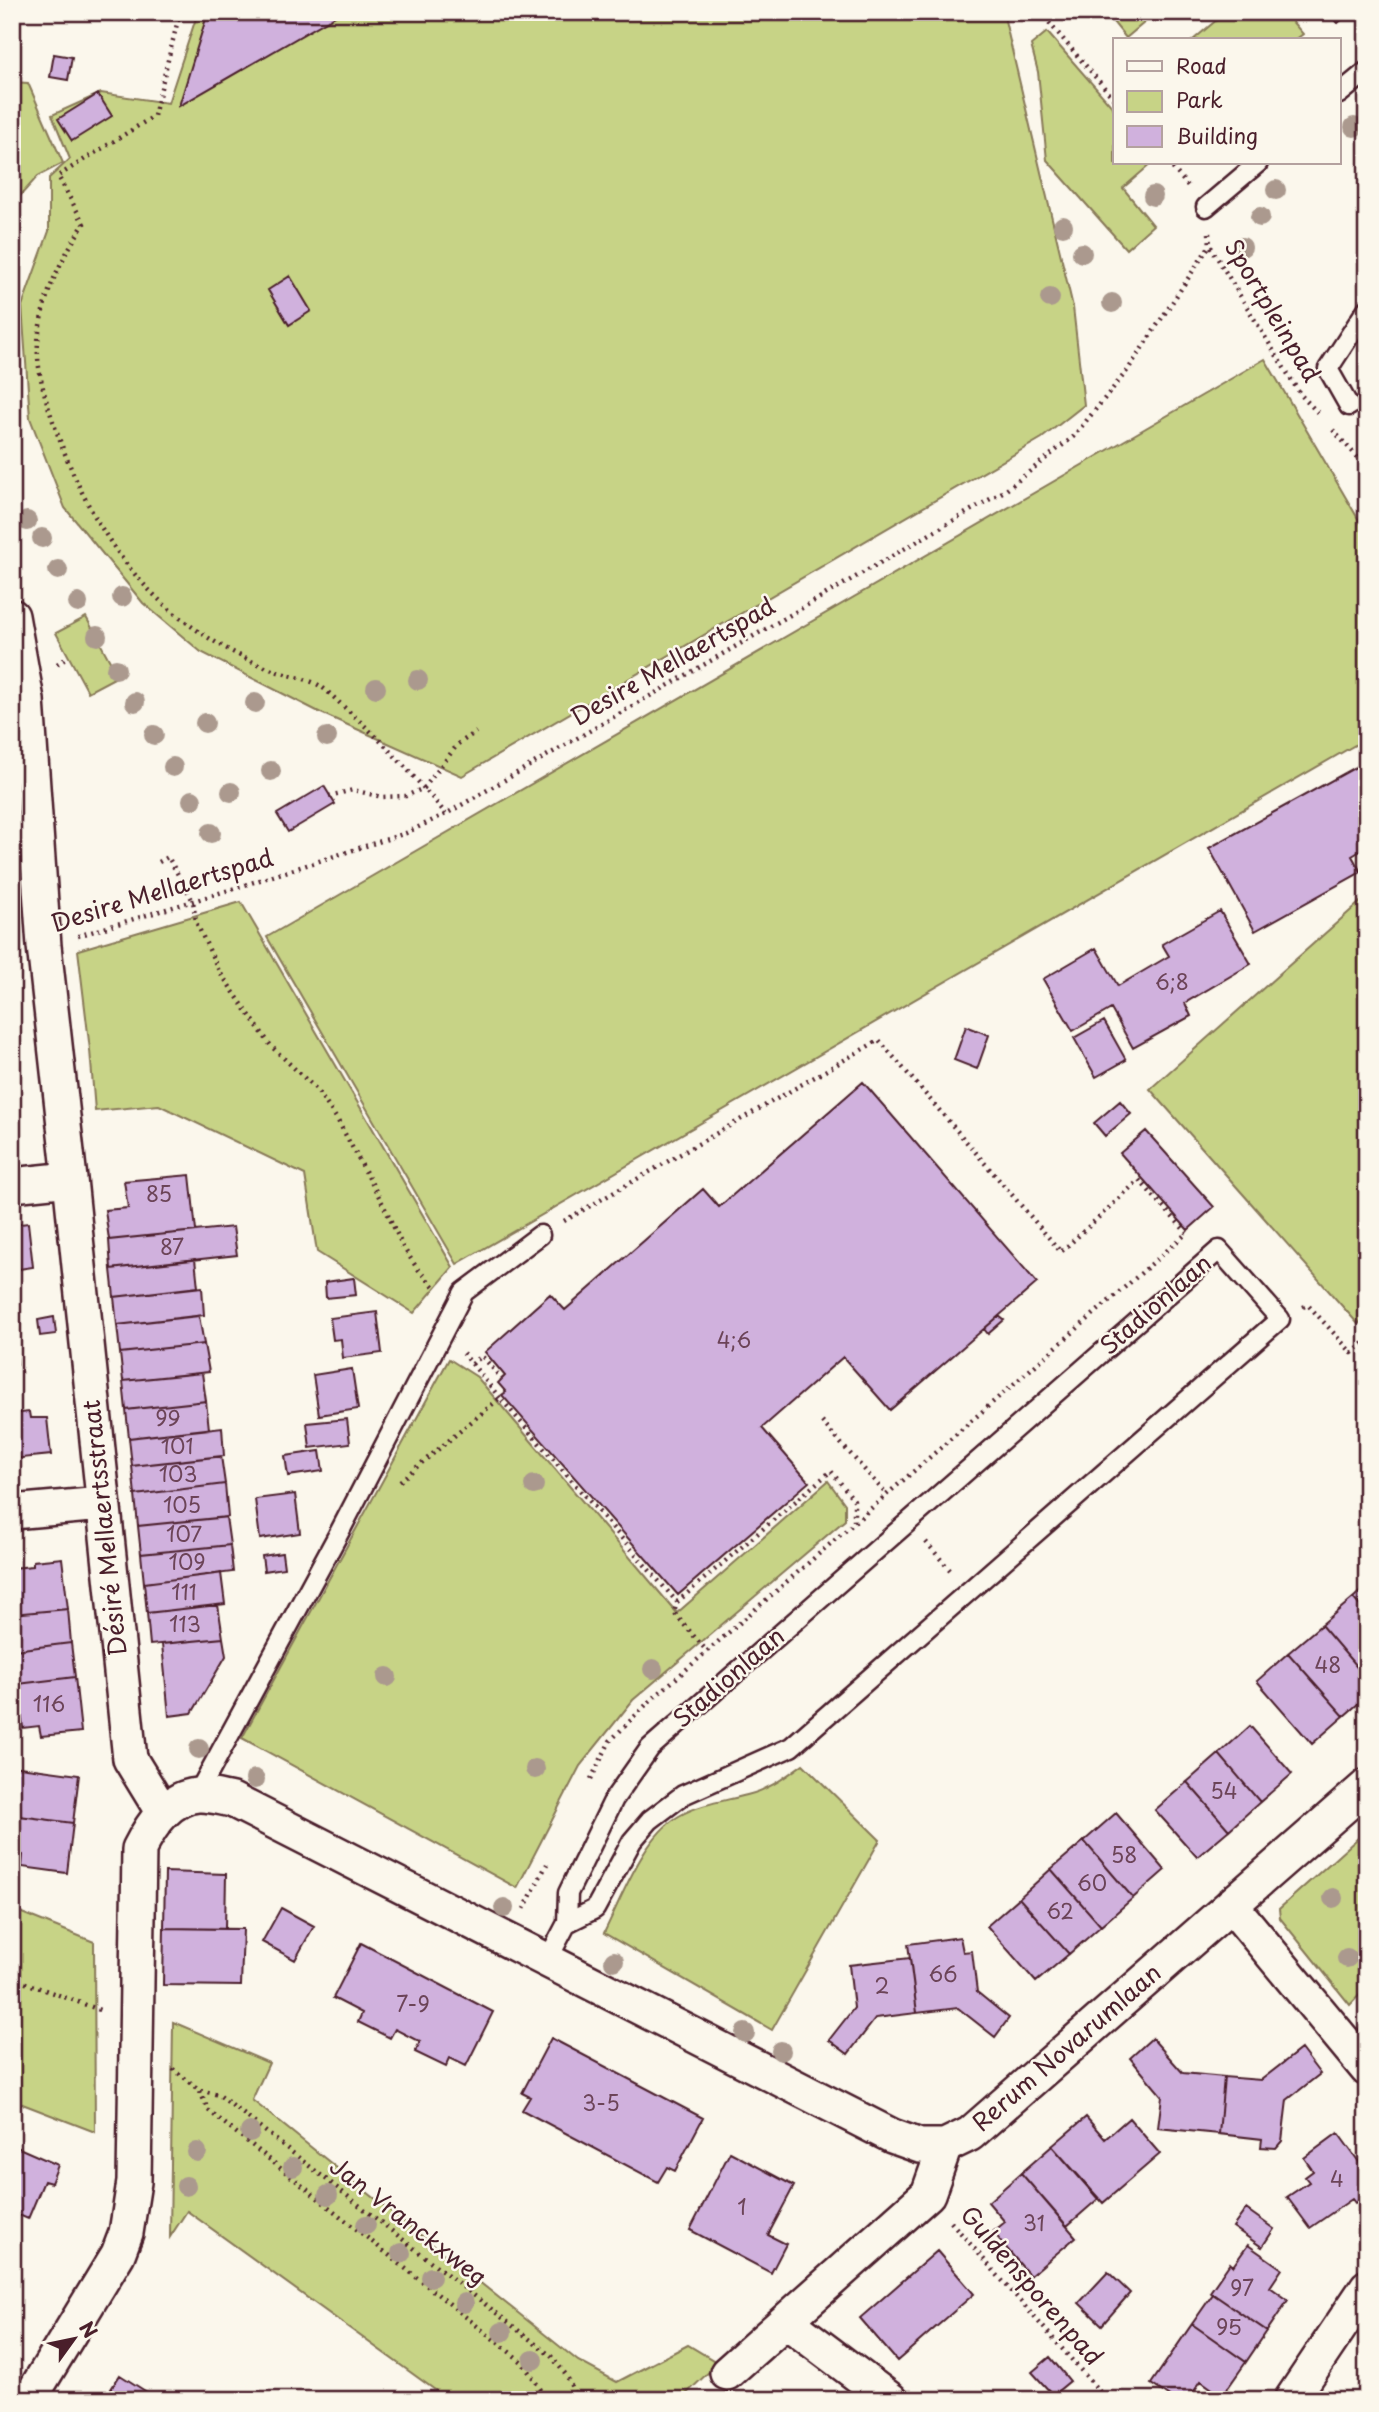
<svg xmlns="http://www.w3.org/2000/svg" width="1379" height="2412" font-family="'Playpen Sans',sans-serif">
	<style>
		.green { fill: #c7d386; stroke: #887958; stroke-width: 2 }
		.building { fill: #d0b1dd; stroke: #4a1f2b; stroke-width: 2 }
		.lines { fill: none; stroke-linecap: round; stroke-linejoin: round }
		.lane-casing { stroke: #4a1f2b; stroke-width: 23 }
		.street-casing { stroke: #4a1f2b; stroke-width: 38 }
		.path { stroke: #4a1f2b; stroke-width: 4.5; stroke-dasharray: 2 5; stroke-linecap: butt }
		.lane { stroke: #fbf7ec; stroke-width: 18 }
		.street { stroke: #fbf7ec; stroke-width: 33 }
		.tree { fill: #ab998e }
		.labels { text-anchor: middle; stroke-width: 5; stroke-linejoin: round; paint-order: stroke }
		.number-label { font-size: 21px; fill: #6c4458 }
		.street-label { font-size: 24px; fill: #4a1f2b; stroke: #fbf7ec }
	</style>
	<rect width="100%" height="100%" fill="#fbf7ec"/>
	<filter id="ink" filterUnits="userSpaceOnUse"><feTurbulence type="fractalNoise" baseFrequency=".0143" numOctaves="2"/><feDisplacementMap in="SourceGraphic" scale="14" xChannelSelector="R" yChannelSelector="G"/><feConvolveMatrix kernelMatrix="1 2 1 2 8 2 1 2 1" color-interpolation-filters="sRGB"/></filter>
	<g filter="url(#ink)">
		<path class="green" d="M198,12H1003L1073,307L1084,405L1042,438L462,776L321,713L201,652L143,603L65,508L30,418L22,306L49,231V178L70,159L52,115L101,93L168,103Z
			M1105,12H1157L1126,38Z
			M1226,12H1284L1303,34L1295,40H1193Z
			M1047,32L1115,110V163H1152L1123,188L1153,225L1126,249L1047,160L1038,72L1031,45Z
			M12,82L28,83L63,163L38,176L12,205Z
			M1265,359L1367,534V738L457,1264L267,937Z
			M86,617L118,676L88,692L56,633Z
			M1367,896V1316L1358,1324L1150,1089Z
			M241,902L453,1267L414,1313L317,1252L305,1175L159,1105L95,1111L90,1050L78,950Z
			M449,1359L477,1377L677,1613L828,1481L845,1504V1520L633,1700L580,1766L517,1888L242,1738Z
			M803,1764L880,1840L772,2030L604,1933C622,1897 643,1837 679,1816C700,1804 724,1801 747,1795C769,1790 785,1777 803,1764Z
			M1367,1830V1987L1350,2005L1280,1918L1279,1909Z
			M12,1909L94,1942L95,2132L12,2100Z
			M173,2022L269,2063L252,2100L578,2361L617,2382L688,2345L718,2363L680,2400H449L187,2211L170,2237Z"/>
		<path class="building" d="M208,12H342L179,106Z
			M1328,12H1350L1338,23Z
			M54,54L72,57L68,80L50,77Z
			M98,94L112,116L72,141L58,119Z
			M290,276L311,311L289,325L268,290Z
			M1363,763L1367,769V847L1352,856L1361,872L1255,931L1209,848Z
			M324,786L335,804L288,832L277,814Z
			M1220,911L1251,964L1185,1003L1191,1016L1133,1048L1111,1009L1073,1031L1043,979L1096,948L1118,986L1169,956L1162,944Z
			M1104,1021L1126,1060L1096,1077L1074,1038Z
			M966,1026L989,1035L977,1069L954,1060Z
			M863,1082L1037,1283L890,1410L843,1357L762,1428L809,1482L678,1595L502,1395L506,1392L498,1383L505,1376L485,1352L550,1294L565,1310L703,1189L719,1207Z
			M12,1099H15L20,1150L12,1151Z
			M1120,1101L1131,1114L1105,1136L1094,1123Z
			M1146,1131L1214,1207L1188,1230L1120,1153Z
			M190,1175L196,1231L109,1240L105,1210L128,1208L124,1181Z
			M28,1223L33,1267L12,1270V1225Z
			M233,1227L237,1255L111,1269L109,1240Z
			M195,1259L198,1287L114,1297L111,1269Z
			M354,1278L356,1295L326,1298L325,1282Z
			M202,1287L204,1315L117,1325L114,1297Z
			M377,1312L382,1353L343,1358L341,1339L333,1340L330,1318Z
			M199,1316L204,1344L120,1353L117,1325Z
			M999,1316L1004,1320L988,1334L984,1329Z
			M54,1317L56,1334L40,1336L38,1320Z
			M12,1344H15L17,1364H12Z
			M204,1344L209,1372L123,1381L120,1353Z
			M352,1369L358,1409L319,1415L313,1375Z
			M202,1373L206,1401L126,1410L123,1381Z
			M206,1401L209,1429L129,1438L126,1410Z
			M29,1412L30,1418H47L51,1455L12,1459V1414Z
			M347,1419L350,1443L310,1448L307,1423Z
			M222,1427L224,1456L132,1466L129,1438Z
			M320,1451L323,1471L288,1476L285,1456Z
			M221,1456L225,1484L135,1495L132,1466Z
			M225,1484L228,1517L138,1526L135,1495Z
			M295,1494L300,1533L260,1539L255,1499Z
			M226,1517L230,1545L141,1554L138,1526Z
			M230,1545L233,1572L144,1583L141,1554Z
			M282,1553L284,1568L264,1571L262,1556Z
			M62,1558L68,1609L12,1614V1568L33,1566V1561Z
			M221,1573L225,1604L147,1613L144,1583Z
			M1367,1585V1614L1353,1598Z
			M1353,1598L1367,1614V1679L1321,1625Z
			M218,1605L223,1638L150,1645L147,1613Z
			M68,1609L71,1643L14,1650L12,1614Z
			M1321,1625L1367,1679V1696L1344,1716L1288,1653Z
			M223,1638L226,1656L192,1713L169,1716L162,1644Z
			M71,1643L75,1677L18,1684L14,1650Z
			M1288,1653L1344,1716L1312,1744L1257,1681Z
			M75,1677L81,1732L41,1736L39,1726L23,1728L18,1684Z
			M1250,1726L1292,1774L1260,1802L1219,1754Z
			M1219,1754L1260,1802L1229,1830L1187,1782Z
			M12,1766L79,1775L73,1823L12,1815Z
			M1187,1782L1229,1830L1197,1857L1155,1810Z
			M1116,1813L1165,1870L1133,1898L1084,1841Z
			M12,1815L73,1823L67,1873L22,1867L23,1855L12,1853Z
			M1084,1841L1133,1898L1101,1926L1051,1869Z
			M1051,1869L1101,1926L1069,1954L1019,1898Z
			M165,1872L226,1874L225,1929L164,1928Z
			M1019,1898L1069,1954L1036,1982L987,1926Z
			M281,1908L314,1926L295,1960L262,1942Z
			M164,1928L243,1929L241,1986L163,1985Z
			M960,1937L963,1952L972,1951L977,1992L1009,2018L995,2037L958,2008L917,2013L908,1944Z
			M361,1943L493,2012L466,2066L450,2058L446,2067L415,2052L420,2042L395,2029L390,2038L358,2022L362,2013L333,1998Z
			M910,1958L917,2013L876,2018L848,2054L829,2040L854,2008L849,1965Z
			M551,2038L703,2118L675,2171L667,2167L658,2182L522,2110L530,2097L522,2093Z
			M1152,2038L1183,2073L1224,2077L1219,2134L1158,2128L1162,2096L1130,2058Z
			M1301,2049L1320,2074L1287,2100L1282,2141L1276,2148L1261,2147L1262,2139L1219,2134L1224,2077L1261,2080Z
			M1086,2117L1105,2139L1129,2118L1160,2154L1103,2203L1052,2146Z
			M1338,2133L1367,2173V2195L1355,2203L1352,2199L1310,2228L1287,2197L1309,2182L1305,2177L1313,2171L1304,2158Z
			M12,2145L58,2165L51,2183L44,2181L28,2219L12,2212Z
			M1052,2146L1098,2199L1067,2226L1021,2173Z
			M730,2152L794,2186L768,2235L786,2244L771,2273L690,2230Z
			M1021,2173L1076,2237L1030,2276L993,2232L1005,2222L988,2202Z
			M1246,2209L1274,2229L1262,2247L1233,2227Z
			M1248,2245L1282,2269L1270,2287L1288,2300L1267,2331L1210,2292L1230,2263L1233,2266Z
			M937,2251L974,2294L897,2361L860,2318Z
			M1108,2272L1130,2293L1102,2325L1079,2303Z
			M1213,2294L1267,2331L1246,2362L1192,2324Z
			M1192,2324L1246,2362L1222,2396L1201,2381L1188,2400H1175L1151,2384Z
			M1050,2357L1070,2381L1053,2395L1032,2372Z
			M120,2375L150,2394L147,2400H104Z
			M1367,2381V2400H1353Z"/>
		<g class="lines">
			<g class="lane-casing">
				<path id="lane" d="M1339,94L1367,71
					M1206,207L1258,163
					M1349,406L1328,369L1367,309
					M197,1795L340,1531L464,1292L540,1235
					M547,1961L567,1923L568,1893L614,1799L650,1748L1219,1250L1280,1319L791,1747L683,1795L650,1820L632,1841L595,1909L567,1923"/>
			</g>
			<g class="street-casing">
				<path id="street" d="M12,616L27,700L44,946L70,1179L130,1759L163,1813
					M12,1185L70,1179
					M12,1512L102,1504
					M1231,1905L1367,2069
					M786,2321L891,2400
					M727,2373L928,2194L945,2146L970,2134L1367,1786
					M29,2400L118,2254L126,2233L134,2182L139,1849C151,1825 169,1797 198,1795C209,1794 221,1798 232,1800L892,2136L920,2146H945
					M1291,2400L1367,2287"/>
			</g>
			<path class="path" d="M180,12L154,116L58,176L84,224C60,261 42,296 38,341C36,369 45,398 54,424C80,500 120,574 187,623C214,643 243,659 275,671C289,676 308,678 320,686C328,691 336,700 344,707C381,739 414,776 446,814
				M1040,12L1115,100
				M1168,163L1188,186
				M1209,233L1210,245L1222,266L1300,394L1318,413
				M1333,430L1367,468
				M57,664L69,657
				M329,796L353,790L382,797L406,796L424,788L458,744L476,732
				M159,862L168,857L193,901L196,922L219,971L271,1046L316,1089L337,1119L384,1206L403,1247L417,1268L436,1289
				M78,936L229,890L406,833L446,814L1006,490L1073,437L1127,371L1210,245
				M564,1221L879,1040L1061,1252L1139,1180L1187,1233
				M1303,1307L1308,1305L1352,1353L1367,1341
				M463,1353L500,1398
				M472,1364L482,1356L502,1379
				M822,1422L887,1495
				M400,1481L500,1398L677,1602L674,1613L706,1650
				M926,1542L950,1570
				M677,1602L831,1471L854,1500V1521
				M591,1779L610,1741L650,1701L1187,1233
				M524,1909L547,1864
				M12,1978L100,2010
				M173,2069L200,2090L219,2095L551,2356L567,2376L577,2400
				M200,2091L208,2110L522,2362L548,2400
				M951,2222L1107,2400"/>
			<use href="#lane" class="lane"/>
			<use href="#street" class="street"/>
		</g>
		<g class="tree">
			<circle cx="1354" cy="127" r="10"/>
			<circle cx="1276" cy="190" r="10"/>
			<circle cx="1153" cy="196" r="10"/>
			<circle cx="1260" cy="217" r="10"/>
			<circle cx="1063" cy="226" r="10"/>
			<circle cx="1242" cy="247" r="10"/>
			<circle cx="1082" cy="253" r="10"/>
			<circle cx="1050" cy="298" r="10"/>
			<circle cx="1112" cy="303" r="10"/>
			<circle cx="27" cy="521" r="10"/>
			<circle cx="42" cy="538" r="10"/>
			<circle cx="58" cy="570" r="10"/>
			<circle cx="122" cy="597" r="10"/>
			<circle cx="78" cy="603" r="10"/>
			<circle cx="97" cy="636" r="10"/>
			<circle cx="116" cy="669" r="10"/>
			<circle cx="418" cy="680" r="10"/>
			<circle cx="376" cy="688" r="10"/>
			<circle cx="135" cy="702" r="10"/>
			<circle cx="255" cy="703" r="10"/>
			<circle cx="205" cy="723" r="10"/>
			<circle cx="154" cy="735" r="10"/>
			<circle cx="327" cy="737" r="10"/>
			<circle cx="173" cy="767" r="10"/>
			<circle cx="271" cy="771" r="10"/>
			<circle cx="231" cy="792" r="10"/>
			<circle cx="192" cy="800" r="10"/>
			<circle cx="211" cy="833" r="10"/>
			<circle cx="534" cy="1485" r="10"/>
			<circle cx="653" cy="1669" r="10"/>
			<circle cx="387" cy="1677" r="10"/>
			<circle cx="199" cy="1749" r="10"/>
			<circle cx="535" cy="1769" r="10"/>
			<circle cx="255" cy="1779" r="10"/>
			<circle cx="1333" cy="1898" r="10"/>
			<circle cx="504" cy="1908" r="10"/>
			<circle cx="1347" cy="1958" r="10"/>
			<circle cx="614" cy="1961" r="10"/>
			<circle cx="745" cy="2033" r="10"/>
			<circle cx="781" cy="2051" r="10"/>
			<circle cx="250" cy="2132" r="10"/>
			<circle cx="197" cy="2152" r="10"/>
			<circle cx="293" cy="2167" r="10"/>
			<circle cx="186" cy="2186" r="10"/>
			<circle cx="328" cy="2195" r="10"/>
			<circle cx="366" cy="2225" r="10"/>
			<circle cx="401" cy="2253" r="10"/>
			<circle cx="431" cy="2277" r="10"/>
			<circle cx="464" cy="2303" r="10"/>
			<circle cx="502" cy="2332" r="10"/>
			<circle cx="533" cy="2360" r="10"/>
		</g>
	</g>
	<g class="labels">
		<g class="number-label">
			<text x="1172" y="990">6;8</text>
			<text x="159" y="1202">85</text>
			<text x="172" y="1255">87</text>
			<text x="734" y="1348">4;6</text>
			<text x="168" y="1426">99</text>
			<text x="177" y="1454">101</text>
			<text x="178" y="1482">103</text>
			<text x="182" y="1513">105</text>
			<text x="184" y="1542">107</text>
			<text x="187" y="1570">109</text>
			<text x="184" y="1600">111</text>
			<text x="185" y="1632">113</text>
			<text x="1328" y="1673">48</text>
			<text x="49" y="1712">116</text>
			<text x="1224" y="1799">54</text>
			<text x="1124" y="1863">58</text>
			<text x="1092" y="1891">60</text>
			<text x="1060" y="1919">62</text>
			<text x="943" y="1982">66</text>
			<text x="882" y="1994">2</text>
			<text x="413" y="2012">7-9</text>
			<text x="601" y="2111">3-5</text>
			<text x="1337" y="2187">4</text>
			<text x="742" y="2215">1</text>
			<text x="1034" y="2231">31</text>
			<text x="1242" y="2296">97</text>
			<text x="1229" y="2335">95</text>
		</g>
		<g class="street-label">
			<text transform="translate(1272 311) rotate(59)" y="8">Sportpleinpad</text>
			<text transform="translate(673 662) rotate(-30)" y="8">Desire Mellaertspad</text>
			<text transform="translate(162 891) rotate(-17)" y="8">Desire Mellaertspad</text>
			<text transform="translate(1156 1305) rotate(-41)" y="8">Stadionlaan</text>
			<text transform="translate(105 1528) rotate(-96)" y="8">Désiré Mellaertsstraat</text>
			<text transform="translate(729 1678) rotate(-41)" y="8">Stadionlaan</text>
			<text transform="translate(1067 2048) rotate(-41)" y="8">Rerum Novarumlaan</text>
			<text transform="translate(408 2222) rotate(38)" y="8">Jan Vranckxweg</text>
			<text transform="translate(1031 2286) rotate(49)" y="8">Guldensporenpad</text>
		</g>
	</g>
	<rect width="1379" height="2412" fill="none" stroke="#fbf7ec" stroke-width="42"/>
	<rect x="21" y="21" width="1337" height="2370" fill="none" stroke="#4a1f2b" stroke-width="2.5" filter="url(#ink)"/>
	<rect x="1113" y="38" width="228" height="126" fill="#fbf7ec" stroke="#b4a19f" stroke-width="2"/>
	<rect x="1127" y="61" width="35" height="10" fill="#fbf7ec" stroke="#b4a19f" stroke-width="2"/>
	<text x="1176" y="74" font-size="21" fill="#4a1f2b">Road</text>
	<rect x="1127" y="91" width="35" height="21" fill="#c7d386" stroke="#b4a19f" stroke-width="2"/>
	<text x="1176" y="108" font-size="21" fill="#4a1f2b">Park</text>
	<rect x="1127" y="126" width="35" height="21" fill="#d0b1dd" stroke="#b4a19f" stroke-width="2"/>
	<text x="1176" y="144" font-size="21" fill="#4a1f2b">Building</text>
	<g transform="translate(74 2339) rotate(57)" stroke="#fbf7ec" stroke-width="5" paint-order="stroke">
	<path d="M0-5L12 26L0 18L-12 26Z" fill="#4a1f2b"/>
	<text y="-10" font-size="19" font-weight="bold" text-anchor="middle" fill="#4a1f2b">N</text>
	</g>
</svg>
